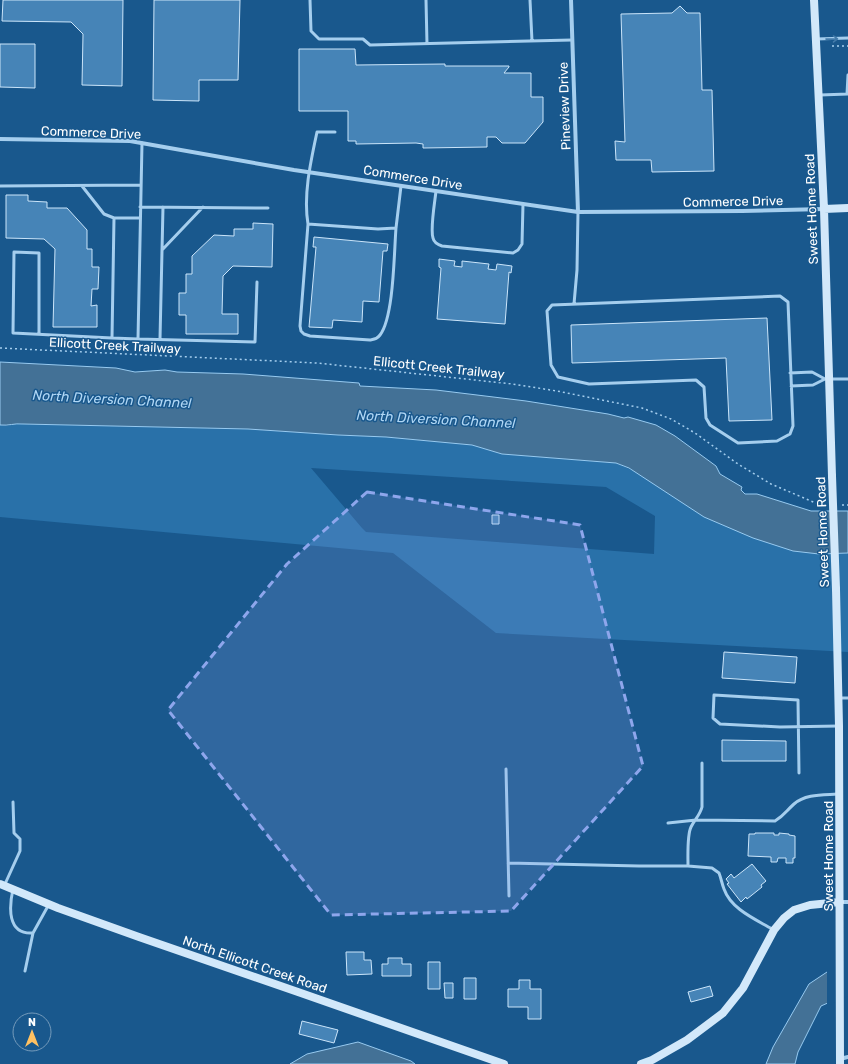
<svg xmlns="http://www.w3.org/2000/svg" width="848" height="1064" font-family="Rubik,sans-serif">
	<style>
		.green { fill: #2971a9; fill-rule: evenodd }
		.water { fill: #437196; stroke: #97caf0 }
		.pier { fill: #19588d }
		.building { fill: #4684b7; stroke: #cbe5fa }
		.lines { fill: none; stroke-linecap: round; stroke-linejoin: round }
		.path { stroke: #a5ceee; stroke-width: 1.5; stroke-dasharray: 2 3; stroke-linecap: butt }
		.lane { stroke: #a5ceee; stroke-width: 3 }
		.street { stroke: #a5ceee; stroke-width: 4 }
		.secondary { stroke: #d2e8fa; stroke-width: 8 }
		.secondary-bridge { stroke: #d2e8fa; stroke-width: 8 }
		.oneway { stroke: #437baa }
		.marked { fill: #8ea6ec; fill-opacity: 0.2; stroke: #8ea6ec; stroke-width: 3; stroke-dasharray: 8 5; stroke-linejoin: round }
		.labels { text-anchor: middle; stroke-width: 3; stroke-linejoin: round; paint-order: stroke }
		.street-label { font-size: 13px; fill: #fff; stroke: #19588d }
		.water-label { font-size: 14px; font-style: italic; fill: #b0d7f5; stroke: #19588d }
	</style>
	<rect width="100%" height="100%" fill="#19588d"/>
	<path class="green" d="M15,423L23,424L248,429L338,435L386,437L472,445L502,454L616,463L819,554L848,553V652L496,633L393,553L0,517V425L8,426ZM311,468L606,487L655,516L654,554L366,532L362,528Z"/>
	<path class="water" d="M0,362L116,368L135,372L165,370L177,372L243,374L359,383L360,386L436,390L526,401L608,414L624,418L628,417L656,425L675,436L716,466L720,474L742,487L741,490L745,494H757L811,511H848V553L819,554L793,551L753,538L704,517L629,468L616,463L502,454L472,445L386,437L338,435L248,429L23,424C14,423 9,426 0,425Z
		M848,958V994L821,1006L798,1052L795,1064H766L773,1047L809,984Z
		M358,1042L411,1061L415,1064H290L307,1054Z"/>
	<path class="pier" d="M848,956V996L827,1006V970Z"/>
	<path class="building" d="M3,0H123L122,86L82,85L83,34L71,22L2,21Z
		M154,0H240L238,80H199V101L153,100Z
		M680,6L687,13H700L702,90H712L714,171L652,172L651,160H616L615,141L625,142L621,14L672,13Z
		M0,44H35V88L0,87Z
		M299,49H355L356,65L445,64V66H509V67L504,73H531V97H543V122L525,143H502L496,137H487V147L423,148V144L416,143L356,144V141H348V111H299Z
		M6,195H28V201L47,202V208H67L87,230V249H92V267H99L98,289H92L91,306L97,305V327H53L55,249L44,239L6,238Z
		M253,223L273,224L272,267L233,266L223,276L222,314H238V334H186V315H179V293H186V274H192V256L214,235L234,236V229H253Z
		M314,237L388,244L387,251H383L379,302L363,301L362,322L333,320L332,328L309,327L316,247H313Z
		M439,259L455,261L454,266L462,267V261L489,264L488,269L496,270L497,264L512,266L511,273L509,272L505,324L437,319L441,268L439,267Z
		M767,318L772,420L729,421L726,358L572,363L571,325Z
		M492,515H499V524H492Z
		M724,652L797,657L795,683L722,678Z
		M722,740L786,741V761H722Z
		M755,833H774V835H779V833L789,834V835L795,836V858H793V863H786V858H778L777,862H771V857L748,856L749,834H755Z
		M752,864L766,881L761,885L762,887L747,899L746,897L741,902L727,884L729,883L726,879L731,874L734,878Z
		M346,952H364V960H371L372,974L347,975Z
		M388,958H402V964H411V976H382V964H388Z
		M428,962H440V989H428Z
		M464,978H476V999H464Z
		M519,980H530V989H541V1019H528V1007H508V989H519Z
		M444,983H453V998H445Z
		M710,986L713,996L691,1002L688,992Z
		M302,1021L338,1030L334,1043L299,1034Z"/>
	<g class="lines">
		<path class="path" d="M832,46H848
			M0,348L317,363L512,384L557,391L642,408L671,419L695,433L738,464L771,484L818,504H824
			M842,505H848"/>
		<path class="lane" d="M310,0L311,31L319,39H363L370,45L572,40
			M426,0L427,44
			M530,0L532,41
			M816,39L848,38
			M847,94L848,75
			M820,95L848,94
			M335,132H317C311,160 303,195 308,224L378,229L396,228L401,186
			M142,143L138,339L255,342L257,282
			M0,186L141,185
			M82,186L104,214L114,218H140
			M436,191C435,201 430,229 433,238C434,243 439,245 442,246L513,253L518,250L522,244L523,204
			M140,207L268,208
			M308,224L300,326L301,331L304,334L310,336L370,340C375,339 377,339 380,335C394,317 394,252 396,228
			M163,249L203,207
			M780,296L788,302L793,426L790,434L777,441L738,443L710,425L706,418L704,387L696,380L589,384L558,377L551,365L547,311L552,305Z
			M574,304L577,270L578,212
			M39,334V253L14,252L13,333L112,338L114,218
			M112,338L138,339
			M160,339L163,207
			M790,373L812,372L825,379L813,385L791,386
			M830,379H848
			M840,698H848
			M506,769L509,896
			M799,773L798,700L714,695L713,718L720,724L780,727L839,726
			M668,823L696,820L775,821C785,815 786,811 794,804C805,794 823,795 837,794
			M508,863L639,866H688L712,868L719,873C721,878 722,884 724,889C731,909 755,919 772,929
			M688,866C688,856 687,835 691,827C695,819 700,815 702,807V763
			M5,884L20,851V839L14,833L13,802
			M13,889C9,907 7,935 33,933L48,906
			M25,971L33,933"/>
		<path class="street" d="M571,0L578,212
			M0,139L130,141L294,170L578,212L742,211L824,209
			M840,902H848
			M840,1059L848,1057"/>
		<path class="secondary" d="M814,0L824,209L832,476
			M824,209L848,208
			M836,589L839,726L840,1064
			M0,884L58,908L139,937L298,992L504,1064
			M641,1064L652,1060L687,1040L723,1013L743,988L774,930L784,918L794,910L810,905L840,902"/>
		<path class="secondary-bridge" d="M832,476L836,589"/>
	</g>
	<defs><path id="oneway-shaft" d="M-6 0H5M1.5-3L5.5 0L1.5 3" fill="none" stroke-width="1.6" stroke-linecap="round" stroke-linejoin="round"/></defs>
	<use class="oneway" href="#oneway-shaft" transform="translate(832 39) rotate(-1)"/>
	<path class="marked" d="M367,492L580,525L643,766L511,911L331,915L168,710L287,564Z"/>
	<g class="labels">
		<g class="street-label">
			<text transform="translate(564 106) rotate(-92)" y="5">Pineview Drive</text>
			<text transform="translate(91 132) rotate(2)" y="5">Commerce Drive</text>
			<text transform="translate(413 177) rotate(9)" y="5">Commerce Drive</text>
			<text transform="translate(733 201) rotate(-1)" y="5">Commerce Drive</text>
			<text transform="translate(811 209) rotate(-92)" y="5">Sweet Home Road</text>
			<text transform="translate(115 345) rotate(3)" y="5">Ellicott Creek Trailway</text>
			<text transform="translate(439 367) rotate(6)" y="5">Ellicott Creek Trailway</text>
			<text transform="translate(822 532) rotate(-92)" y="5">Sweet Home Road</text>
			<text transform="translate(828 856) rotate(-90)" y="5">Sweet Home Road</text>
			<text transform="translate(255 964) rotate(19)" y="5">North Ellicott Creek Road</text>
		</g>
		<g class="water-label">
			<text transform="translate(112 399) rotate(3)" y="5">North Diversion Channel</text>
			<text transform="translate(436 419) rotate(3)" y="5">North Diversion Channel</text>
		</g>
	</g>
	<g transform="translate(32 1032)"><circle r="19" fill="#19588d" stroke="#759bbb"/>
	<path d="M0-3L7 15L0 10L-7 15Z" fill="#ffc162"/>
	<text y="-6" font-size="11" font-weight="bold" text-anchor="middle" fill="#ffffff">N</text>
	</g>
</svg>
